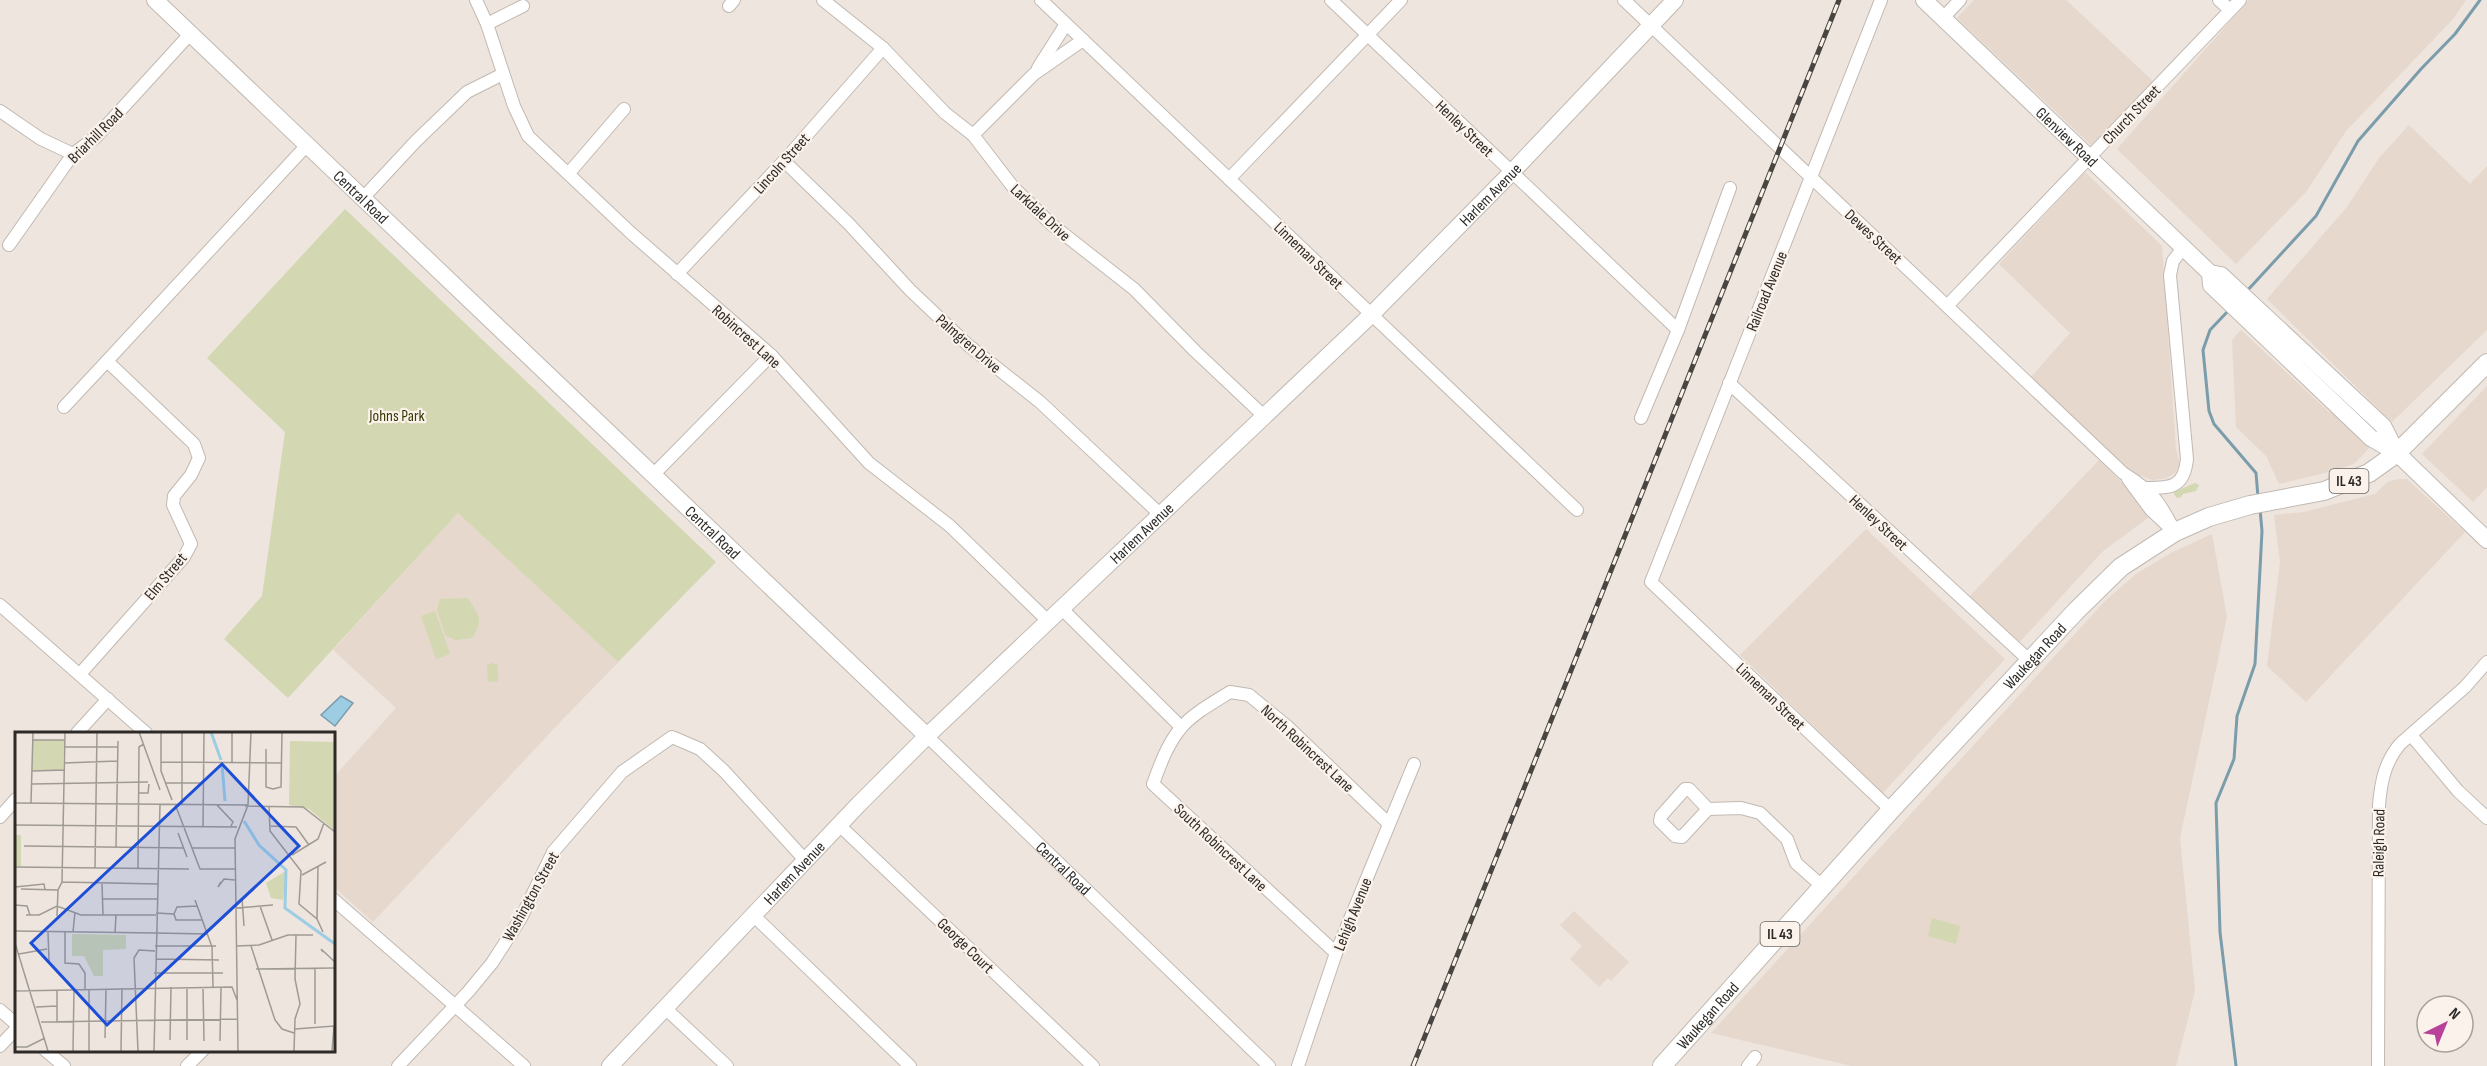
<svg xmlns="http://www.w3.org/2000/svg" width="2487" height="1066" font-family="'Sofia Sans Condensed',sans-serif">
	<style>
		.built { fill: #e6d8cc }
		.green { fill: #d3d7b2 }
		.water { fill: #9dcde3; stroke: #7b9cab; stroke-width: 1.5 }
		.lines { fill: none; stroke-linecap: round; stroke-linejoin: round }
		.stream { stroke: #7b9cab; stroke-width: 3 }
		.street-casing { stroke: #c1b9b2; stroke-width: 14 }
		.secondary-casing { stroke: #c1b9b2; stroke-width: 18 }
		.primary-casing { stroke: #c1b9b2; stroke-width: 20 }
		.street { stroke: #fff; stroke-width: 12 }
		.secondary { stroke: #fff; stroke-width: 16 }
		.primary { stroke: #fff; stroke-width: 18 }
		.rail-casing { stroke: #494541; stroke-width: 5 }
		.rail { stroke: #faf2eb; stroke-width: 3; stroke-dasharray: 9; stroke-linecap: butt }
		.labels { text-anchor: middle; stroke-width: 4.5; stroke-linejoin: round; paint-order: stroke }
		.shield { fill: #faf2eb; stroke: #6a6662; stroke-width: 1.5 }
		.shield-label { font-size: 15px; font-weight: bold; fill: #2d2a27 }
		.street-label { font-size: 16px; fill: #2d2a27; stroke: #faf2eb }
		.park-label { font-size: 16px; fill: #373a04; stroke: #faf2eb }
		.inset-river { fill: none; stroke: #9dcde3; stroke-width: 3 }
		.inset-road { fill: none; stroke: #a09a95; stroke-width: 1.5 }
		.view { fill: #1d4ed8; fill-opacity: 0.15; stroke: #1d4ed8; stroke-width: 3 }
		.inset-edge { fill: none; stroke: #2d2a27; stroke-width: 3 }
	</style>
	<rect width="100%" height="100%" fill="#ede5de"/>
	<path class="built" d="M1974,0H2066L2153,81L2091,145L1957,18Z
		M2249,0H2466L2453,19L2346,131L2306,192L2236,264L2117,149Z
		M2409,125L2470,184L2487,166V330L2392,422L2267,299L2347,207L2379,158Z
		M2085,172L2162,246L2176,449L2180,464L2175,473L2167,478L2153,480L2128,471L2031,377L2070,333L1999,264Z
		M2241,330L2329,412L2338,416L2370,447L2355,463L2337,470L2279,484L2266,456L2236,427L2232,340Z
		M2487,386V487L2473,502L2422,454Z
		M2099,460L2153,514L2102,552L2019,643L1969,597Z
		M2398,479H2407L2465,532L2306,702L2267,666L2280,562L2274,515L2304,512L2375,494L2387,482Z
		M458,513L618,662L716,562L563,719L373,922L333,886V778L396,708L333,650Z
		M1866,529L2005,659L1883,793L1740,655Z
		M2212,534L2227,617L2180,838L2195,991L2176,1066H1852L1711,1033L2106,600L2136,574L2171,553Z
		M1574,911L1629,962L1611,981L1608,978L1599,987L1570,959L1582,946L1560,925Z"/>
	<path class="green" d="M345,209L716,562L618,662L458,513L288,698L224,639L262,596L285,432L207,358Z
		M2195,483L2199,485L2196,491L2183,494L2181,497L2177,498L2174,494V492Z
		M468,598C479,616 484,619 472,638L455,640L445,635L437,610L440,599Z
		M435,611L450,654L436,659L421,616Z
		M491,663L498,665V681L488,682L487,665Z
		M1932,918L1960,926L1956,944L1928,936Z"/>
	<path class="water" d="M341,696L353,703L335,726L321,715Z"/>
	<g class="lines">
		<path class="stream" d="M2246,292L2316,216L2358,141L2421,69L2455,34L2480,0
			M2229,310L2210,330L2203,350L2209,411L2214,424L2256,473L2258,497
			M2236,1066L2220,932L2216,803L2234,759L2237,716L2255,664L2262,531L2260,509"/>
		<g class="street-casing">
			<g id="street">
				<path d="M476,0L487,24L514,106L528,136L631,233L771,355L869,463L950,526L1049,622"/>
				<path d="M823,0L883,48L945,113L973,135L1013,187L1051,224L1134,289L1195,351L1265,417"/>
				<path d="M1041,0L1577,510"/>
				<path d="M1331,0L1678,330"/>
				<path d="M1624,0L2123,473C2152,491 2160,502 2175,532"/>
				<path d="M1881,0L1651,582L1891,810"/>
				<path d="M2219,0L2230,10"/>
				<path d="M729,6L734,0"/>
				<path d="M1943,18L1960,0"/>
				<path d="M487,24L523,6"/>
				<path d="M1038,68L1066,24"/>
				<path d="M0,111L41,139L73,154"/>
				<path d="M973,135L1034,74L1083,40"/>
				<path d="M784,161L849,224L910,290L968,345L1040,402L1162,516"/>
				<path d="M569,173L624,109"/>
				<path d="M1229,179L1401,0"/>
				<path d="M363,198L416,141L467,92L503,74"/>
				<path d="M9,245L73,154L96,137L190,34"/>
				<path d="M677,274L784,161L883,48"/>
				<path d="M1947,306L2240,0"/>
				<path d="M1729,383L2030,661"/>
				<path d="M64,407L107,361"/>
				<path d="M1641,418L1678,330L1730,188"/>
				<path d="M653,475L771,355"/>
				<path d="M2128,479L2151,510L2169,527"/>
				<path d="M2147,488C2172,488 2184,487 2187,459L2170,275L2173,261L2183,248"/>
				<path d="M0,605L146,733"/>
				<path d="M1062,609L1181,727"/>
				<path d="M80,674L184,557L191,544L173,505L174,496L191,475L199,458L194,444L107,361L307,145"/>
				<path d="M77,733L108,699"/>
				<path d="M2411,735L2458,791L2487,818"/>
				<path id="s1" d="M927,736L1269,1066"/>
				<path d="M1708,809L1682,837L1675,836L1660,821L1661,816L1685,789H1689L1708,809L1741,808L1760,813L1787,839L1796,863L1822,886"/>
				<path d="M0,817L16,799"/>
				<path d="M839,825L1093,1066"/>
				<path d="M333,899L524,1066"/>
				<path d="M753,915L910,1066"/>
				<path d="M1336,953L1153,784C1160,765 1167,745 1180,729C1192,714 1214,702 1230,692L1249,695L1288,727L1388,823"/>
				<path d="M665,1008L727,1066"/>
				<path d="M0,1010L16,1024"/>
				<path d="M0,1046L16,1029"/>
				<path d="M45,1050L64,1066"/>
				<path d="M187,1066L203,1050"/>
				<path d="M398,1066L468,992L492,963L521,918L553,852L622,772L672,737L700,749L724,771L805,860"/>
				<path d="M1298,1066L1336,953L1414,764"/>
				<path d="M1748,1066L1755,1057"/>
				<path d="M2378,1066L2379,805C2381,781 2385,762 2400,744L2465,687L2487,662"/>
			</g>
		</g>
		<g class="secondary-casing">
			<g id="secondary">
				<path id="s2" d="M155,0L927,736"/>
				<path id="s3" d="M1924,0L2210,273L2221,275L2383,426L2397,453"/>
				<path d="M2210,273L2211,285L2371,438L2397,453L2487,540"/>
				<path id="s4" d="M610,1066L859,804L927,736L1371,315L1512,172L1675,0"/>
			</g>
		</g>
		<g class="primary-casing">
			<g id="primary">
				<path id="s5" d="M1662,1066L1891,810L2076,611L2121,567L2175,532L2209,517L2250,505L2324,491L2369,473L2397,453L2487,363"/>
			</g>
		</g>
		<use href="#street" class="street"/>
		<use href="#secondary" class="secondary"/>
		<use href="#primary" class="primary"/>
		<g class="rail-casing">
			<path id="rail" d="M1413,1066L1839,0"/>
		</g>
		<use href="#rail" class="rail"/>
	</g>
	<g class="labels">
		<g class="shield">
			<rect x="2329.5" y="469" width="39" height="24" rx="4.5"/>
			<rect x="1760.5" y="922" width="39" height="24" rx="4.5"/>
		</g>
		<g class="shield-label">
			<text x="2349" y="486">IL 43</text>
			<text x="1780" y="939">IL 43</text>
		</g>
		<g class="street-label">
			<text transform="translate(2131 114) rotate(-46)" y="6">Church Street</text>
			<text transform="translate(1465 128) rotate(44)" y="6">Henley Street</text>
			<text transform="translate(95 135) rotate(-45)" y="6">Briarhill Road</text>
			<text dy="6" stroke="none"><textPath href="#s3" startOffset="198">Glenview Road</textPath></text>
			<text transform="translate(781 163) rotate(-48)" y="6">Lincoln Street</text>
			<text dy="6" stroke="none"><textPath href="#s4" startOffset="1239">Harlem Avenue</textPath></text>
			<text dy="6" stroke="none"><textPath href="#s2" startOffset="285">Central Road</textPath></text>
			<text transform="translate(1041 212) rotate(43)" y="6">Larkdale Drive</text>
			<text transform="translate(1874 236) rotate(43)" y="6">Dewes Street</text>
			<text transform="translate(1309 255) rotate(44)" y="6">Linneman Street</text>
			<text transform="translate(1766 291) rotate(-68)" y="6">Railroad Avenue</text>
			<text transform="translate(747 336) rotate(42)" y="6">Robincrest Lane</text>
			<text transform="translate(969 343) rotate(41)" y="6">Palmgren Drive</text>
			<text transform="translate(1879 522) rotate(43)" y="6">Henley Street</text>
			<text dy="6" stroke="none"><textPath href="#s2" startOffset="771">Central Road</textPath></text>
			<text dy="6" stroke="none"><textPath href="#s4" startOffset="753">Harlem Avenue</textPath></text>
			<text transform="translate(165 576) rotate(-50)" y="6">Elm Street</text>
			<text dy="6" stroke="none"><textPath href="#s5" startOffset="554">Waukegan Road</textPath></text>
			<text transform="translate(1771 696) rotate(44)" y="6">Linneman Street</text>
			<text transform="translate(1308 748) rotate(43)" y="6">North Robincrest Lane</text>
			<text transform="translate(2378 843) rotate(-89)" y="6">Raleigh Road</text>
			<text transform="translate(1221 847) rotate(43)" y="6">South Robincrest Lane</text>
			<text dy="6" stroke="none"><textPath href="#s1" startOffset="190">Central Road</textPath></text>
			<text dy="6" stroke="none"><textPath href="#s4" startOffset="267">Harlem Avenue</textPath></text>
			<text transform="translate(530 896) rotate(-61)" y="6">Washington Street</text>
			<text transform="translate(1352 914) rotate(-68)" y="6">Lehigh Avenue</text>
			<text transform="translate(966 945) rotate(44)" y="6">George Court</text>
			<text dy="6" stroke="none"><textPath href="#s5" startOffset="68">Waukegan Road</textPath></text>
		</g>
		<g class="park-label">
			<text x="397" y="421">Johns Park</text>
		</g>
	</g>
	<g transform="translate(15 732)">
		<rect width="320" height="320" fill="#ede5de"/>
		<path d="M18,8H49L48,38H17ZM275,9L319,10V98L294,77L274,73ZM0,103H6V134H0ZM271,139L268,168L256,166L251,151ZM57,202L111,203V217L88,218V244H79L69,224H57Z" fill="#d3d7b2"/>
		<path class="inset-river" d="M196,0L206,28M207,32L210,69M229,89L244,113L271,138L270,176L320,212"/>
		<path class="inset-road" d="M124,0L145,58M146,0V39L157,68M283,0H317M18,8H49M49,15H103M251,17V55L258,57M146,30L266,31M217,30V0M49,31L102,29M17,39L49,38M150,51H188M17,52L133,50M258,57L266,55L267,0M124,61H133L134,52M0,71L233,73M16,71L18,0M160,72L185,137H220M167,72V0M202,73L218,90L216,94M230,74L288,75L320,100M254,74L255,99L286,139L284,172L302,187L308,200M0,93L222,95M188,94L189,0M254,94L281,95L294,113M163,101L172,125M9,114L169,116M101,115L103,9M177,116H220M277,123L303,107L309,91M0,135L174,137M80,136L82,0M123,136L124,15L129,12M287,143L311,130M47,150L143,152M206,150L203,155L209,147L220,148M87,151L88,183M0,155L29,152L30,158M6,157L43,158M227,166L229,194M88,167H142M180,168L197,215L198,255M0,173L12,174L15,183M245,174L257,208M221,176L258,173M141,181L159,182M159,182L161,188H187M159,182L162,175L182,174M11,183H24L42,174L66,183H141M42,184L43,158L47,150L50,0M302,187L303,135M0,199L140,201M33,200L34,229M50,200V231L64,232L70,241V257M58,200L60,180M100,201L101,183M140,201L193,202M0,211L33,319M140,214H201M221,214L244,213L273,203H298M236,214L260,288L267,297L279,301M308,220L306,217L320,230M4,222L32,217M141,227L204,228M241,237L320,236M139,241H208M172,255V308M188,255L189,309M74,257V319M42,258V290M0,259L217,255L222,268M21,275L42,274M26,290L222,287M300,292V237M280,297L319,294L317,319M90,306L91,257M155,308L156,255M205,309L206,255M0,315H12L30,306M58,319L59,257M106,319L107,256M123,319L119,226L124,218L140,219M139,319L145,72M223,319L220,107L233,73L236,0M279,319L280,287L285,272L280,247L281,203"/>
		<path class="view" d="M207,32L284,114L92,293L16,211Z"/>
		<rect width="320" height="320" class="inset-edge"/>
	</g>
	<g transform="translate(2445 1024) rotate(43)"><circle r="28" fill="#faf2eb" stroke="#a8a29d" stroke-width="1.5"/>
	<path d="M0-4.5L10 22L0 15L-10 22Z" fill="#b84299"/>
	<text y="-9" font-size="16" font-weight="bold" text-anchor="middle" fill="#2d2a27">N</text>
	</g>
</svg>
